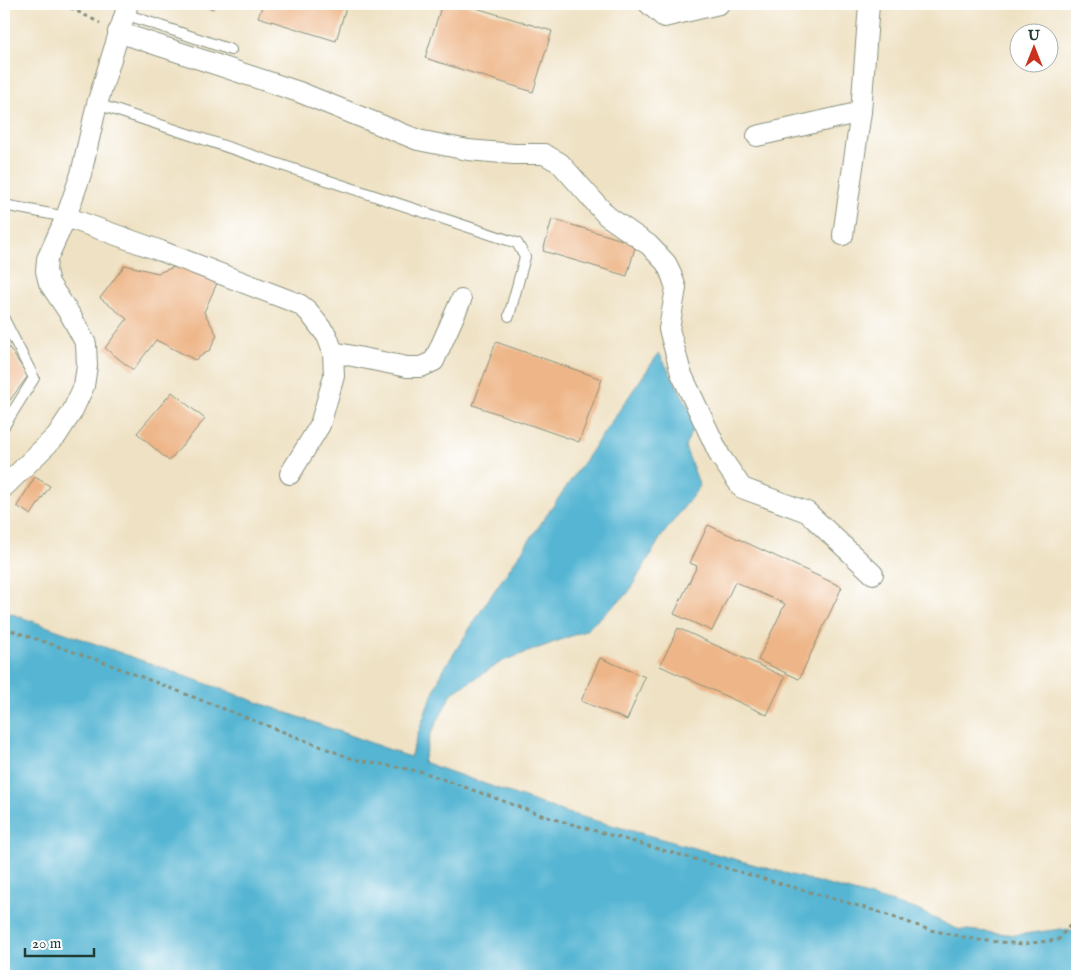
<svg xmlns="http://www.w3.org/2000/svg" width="1081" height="980" font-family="'IM FELL English',serif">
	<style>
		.water { fill: #55b5d3; stroke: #3a7984 }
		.building { fill: #eeb688 }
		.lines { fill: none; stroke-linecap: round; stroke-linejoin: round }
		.lane-casing { stroke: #87907c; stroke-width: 12 }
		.street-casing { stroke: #87907c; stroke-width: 22 }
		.path { stroke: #87907c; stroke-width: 3; stroke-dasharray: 4 4; stroke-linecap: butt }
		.lane { stroke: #fff; stroke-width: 10 }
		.street { stroke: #fff; stroke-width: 20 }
	</style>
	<rect width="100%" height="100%" fill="#fff"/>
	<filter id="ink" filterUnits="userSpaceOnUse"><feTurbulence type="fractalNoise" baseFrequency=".02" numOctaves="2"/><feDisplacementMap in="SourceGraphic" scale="10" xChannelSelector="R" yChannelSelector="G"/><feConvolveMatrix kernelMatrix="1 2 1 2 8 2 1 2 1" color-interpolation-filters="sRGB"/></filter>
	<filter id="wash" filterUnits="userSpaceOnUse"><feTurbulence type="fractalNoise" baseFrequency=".0096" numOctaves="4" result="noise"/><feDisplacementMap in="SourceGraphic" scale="20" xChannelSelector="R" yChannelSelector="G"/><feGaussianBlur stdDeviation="1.12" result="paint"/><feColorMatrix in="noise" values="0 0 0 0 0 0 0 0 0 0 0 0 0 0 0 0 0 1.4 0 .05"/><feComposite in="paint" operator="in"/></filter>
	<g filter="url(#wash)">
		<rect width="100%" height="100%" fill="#efe2c4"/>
		<path class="water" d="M659,353L696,420L685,447L700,486L661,537L628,593L585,631L503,661L452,693L430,735L423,762L564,812L915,909L957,929L1016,935L1061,929L1077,932V976H4V611L410,757L427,708L442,672L488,600Z"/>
		<g id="blocks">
			<path class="building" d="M196,4H214L213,9Z
				M263,4H347L336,41L258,17Z
				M442,4H463L552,31L533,92L425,58Z
				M552,219L636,244L627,276L543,251Z
				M182,264L218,281L204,312L217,335L210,350L195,360L156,340L133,370L105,348L127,319L100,298L125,265L158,273Z
				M4,340L28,376L4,408Z
				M496,342L602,379L579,442L473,405Z
				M172,392L205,419L169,461L137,433Z
				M35,477L50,486L31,515L17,506Z
				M708,525L842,587L799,679L758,660L785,604L735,582L712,631L674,614L697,566L690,563Z
				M678,628L785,677L767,715L660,666Z
				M600,658L645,677L627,720L581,701Z"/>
		</g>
	</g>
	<g filter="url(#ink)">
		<use href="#blocks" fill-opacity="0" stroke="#87907c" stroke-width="1"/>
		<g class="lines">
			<g class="lane-casing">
				<path id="lane" d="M125,14L231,50
					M97,104L517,243L525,257L509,316
					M4,205L66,217
					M4,319L34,378L4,426"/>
			</g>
			<g class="street-casing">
				<path id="street" d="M649,4L664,17L719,4
					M118,32L299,92L418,140L468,150L514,154H544L560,163L607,216L649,245L666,263L670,271L676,288L669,329L681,373L720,456L742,488L807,512L873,574
					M757,136L861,112
					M66,217L161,251L299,304L308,311L327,336L333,352L334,376L320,425L290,474
					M843,235L861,112L869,4
					M333,352L407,367H421L434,361L461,300
					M4,487L57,435L72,412L84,386L87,366L86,344L71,316L49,283L46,271L47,259L66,217L81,174L97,104L128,4"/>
			</g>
			<path class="path" d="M63,4L100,23
				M4,628L103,662L353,759L423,772L547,817L876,911L930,930L978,940L1022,944L1058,940L1070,925H1077"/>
			<use href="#lane" class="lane"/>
			<use href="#street" class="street"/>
		</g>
	</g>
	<rect width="1081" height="980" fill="none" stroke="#fff" stroke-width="20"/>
	<g transform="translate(1034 48)"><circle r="24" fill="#ffffff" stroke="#a5b1ae"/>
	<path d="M0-4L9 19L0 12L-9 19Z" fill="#c8321e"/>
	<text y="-8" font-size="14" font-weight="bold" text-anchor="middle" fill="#1f3d34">U</text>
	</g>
	<path d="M25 948v8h69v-8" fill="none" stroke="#1f3d34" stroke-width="2.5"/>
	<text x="32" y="948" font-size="15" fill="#1f3d34" stroke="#ffffff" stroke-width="4" paint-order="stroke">20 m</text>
</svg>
